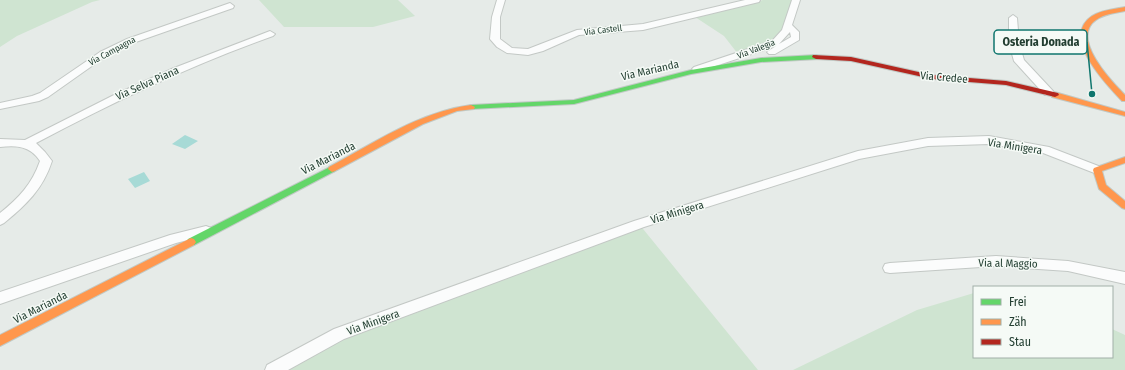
<svg xmlns="http://www.w3.org/2000/svg" width="1125" height="370" font-family="'Fira Sans Condensed',sans-serif">
	<style>
		.green { fill: #cfe4d1 }
		.water { fill: #a7dad6 }
		.lines { fill: none; stroke-linecap: round; stroke-linejoin: round }
		.street-casing { stroke: #c3c8c5; stroke-width: 2 }
		.fast-casing { stroke: #c1c9c5; stroke-width: 2 }
		.slow-casing { stroke: #c1c9c5; stroke-width: 2 }
		.jam-casing { stroke: #c1c9c5; stroke-width: 2 }
		.street { fill: #fbfcfc; fill-rule: evenodd }
		.fast { fill: #63d668; fill-rule: evenodd }
		.slow { fill: #ff974d; fill-rule: evenodd }
		.jam { fill: #b3261e; fill-rule: evenodd }
		.labels { text-anchor: middle; stroke-width: 3; stroke-linejoin: round; paint-order: stroke }
		.far-street-label { font-size: 9px; fill: #233f32; stroke: #f5faf6 }
		.street-label { font-size: 11px; fill: #233f32; stroke: #f5faf6 }
		.leader { fill: none; stroke: #0f766e; stroke-width: 1.5 }
		.callout-dot { fill: #0f766e; stroke: #f5faf6; stroke-width: 1.5 }
		.callout { fill: #f5faf6; stroke: #0f766e; stroke-width: 1.5 }
		.callout-label { font-size: 12px; text-anchor: middle; font-weight: bold; fill: #233f32 }
	</style>
	<rect width="100%" height="100%" fill="#e6ebe8"/>
	<path class="green" d="M0,0H100L92,2L17,36L0,47Z
		M259,0H398L415,16L373,27H284Z
		M763,0H794L782,30L775,38L738,54L724,36L695,17Z
		M639,224L758,370H274L339,334Z
		M974,293V357H1112V329L1125,335V370H793L917,310Z"/>
	<path class="water" d="M185,135L198,141L185,149L172,144Z
		M144,172L150,181L135,188L128,179Z"/>
	<g class="lines">
		<g class="street-casing">
			<path id="street" d="M497,0H505L500,17V39L512,48L528,49L577,30L643,24L745,0H760L759,2L643,30L579,35L543,51L528,55L507,53L497,47L490,39L492,17Z
				M792,0H800L792,25L799,32V40L775,54H769L767,52L776,46L700,71H694L692,69L694,67L772,41L782,30ZM790,32L791,37L779,44L789,33Z
				M230,3L234,6L233,8L133,43L106,56L48,97L39,101L0,109V103L32,96L40,93L100,52L127,39Z
				M1013,15L1017,18L1019,43L1024,60L1053,91L1054,93L1053,95H1045L1014,61L1009,43V18Z
				M270,31L275,34L273,36C191,65 113,102 36,143L45,152L52,161C43,189 26,205 4,223L0,225V213C19,198 32,184 40,161C30,146 17,145 0,147V139L25,140L114,95L174,68Z
				M989,136L1049,147L1101,167L1103,170L1097,174L1043,153L989,144L928,146L859,159L644,227L344,339L288,370H265L267,365L334,329L634,221L858,151L928,138Z
				M206,226L211,228L212,231L211,234L176,243L0,304V292L170,235Z
				M996,256L1068,261L1125,272V284L1068,271L996,266L890,273L885,272L883,268L885,264L890,263Z"/>
		</g>
		<g class="fast-casing">
			<path id="fast" d="M816,55L820,57L819,59L761,62L691,74L574,104L471,109L467,107L471,105L574,100L691,70L761,58Z
				M332,166L335,167L336,169L335,171L194,245H188L186,242L188,239Z"/>
		</g>
		<g class="slow-casing">
			<path id="slow" d="M1125,7V11C1115,13 1104,14 1096,20C1070,38 1111,81 1125,95V101H1122C1106,84 1060,37 1092,16C1102,10 1114,9 1125,7Z
				M1052,93H1058L1125,112V116L1052,97Z
				M471,105L475,107L474,109L457,111L423,124L335,171L332,172L328,169L329,167C374,143 419,112 471,105Z
				M1125,157V163L1102,171L1106,185L1125,201V209L1122,208L1099,189L1093,170L1094,168Z
				M191,238L194,239L196,242L194,245L0,346V335Z"/>
		</g>
		<g class="jam-casing">
			<path id="jam" d="M813,55L851,57L932,75L1006,81L1058,93L1059,95L1055,97L1006,85L932,79L851,61L816,59L812,57Z"/>
		</g>
		<use href="#street" class="street"/>
		<use href="#fast" class="fast"/>
		<use href="#slow" class="slow"/>
		<use href="#jam" class="jam"/>
	</g>
	<g class="labels">
		<g class="far-street-label">
			<text transform="translate(603 30) rotate(-7)" y="3">Via Castell</text>
			<text transform="translate(756 49) rotate(-21)" y="3">Via Valegia</text>
			<text transform="translate(112 51) rotate(-28)" y="3">Via Campagna</text>
		</g>
		<g class="street-label">
			<text transform="translate(650 70) rotate(-13)" y="4">Via Marianda</text>
			<text transform="translate(944 77) rotate(5)" y="4">Via Credee</text>
			<text transform="translate(147 83) rotate(-24)" y="4">Via Selva Piana</text>
			<text transform="translate(1015 146) rotate(9)" y="4">Via Minigera</text>
			<text transform="translate(328 158) rotate(-27)" y="4">Via Marianda</text>
			<text transform="translate(677 212) rotate(-17)" y="4">Via Minigera</text>
			<text transform="translate(1008 263) rotate(1)" y="4">Via al Maggio</text>
			<text transform="translate(40 307) rotate(-27)" y="4">Via Marianda</text>
			<text transform="translate(373 322) rotate(-20)" y="4">Via Minigera</text>
		</g>
	</g>
	<path class="leader" d="M1092 94L1087 42"/>
	<circle class="callout-dot" cx="1092" cy="94" r="4"/>
	<rect class="callout" x="994" y="30" width="93" height="24" rx="4"/>
	<g class="callout-label">
		<text x="1041" y="46">Osteria Donada</text>
	</g>
	<rect x="973" y="286" width="140" height="72" fill="#f5faf6" stroke="#a1afa8"/>
	<rect x="981" y="299" width="20" height="6" fill="#63d668" stroke="#a1afa8"/>
	<text x="1009" y="306" font-size="12" fill="#233f32">Frei</text>
	<rect x="981" y="319" width="20" height="6" fill="#ff974d" stroke="#a1afa8"/>
	<text x="1009" y="326" font-size="12" fill="#233f32">Zäh</text>
	<rect x="981" y="339" width="20" height="6" fill="#b3261e" stroke="#a1afa8"/>
	<text x="1009" y="346" font-size="12" fill="#233f32">Stau</text>
</svg>
